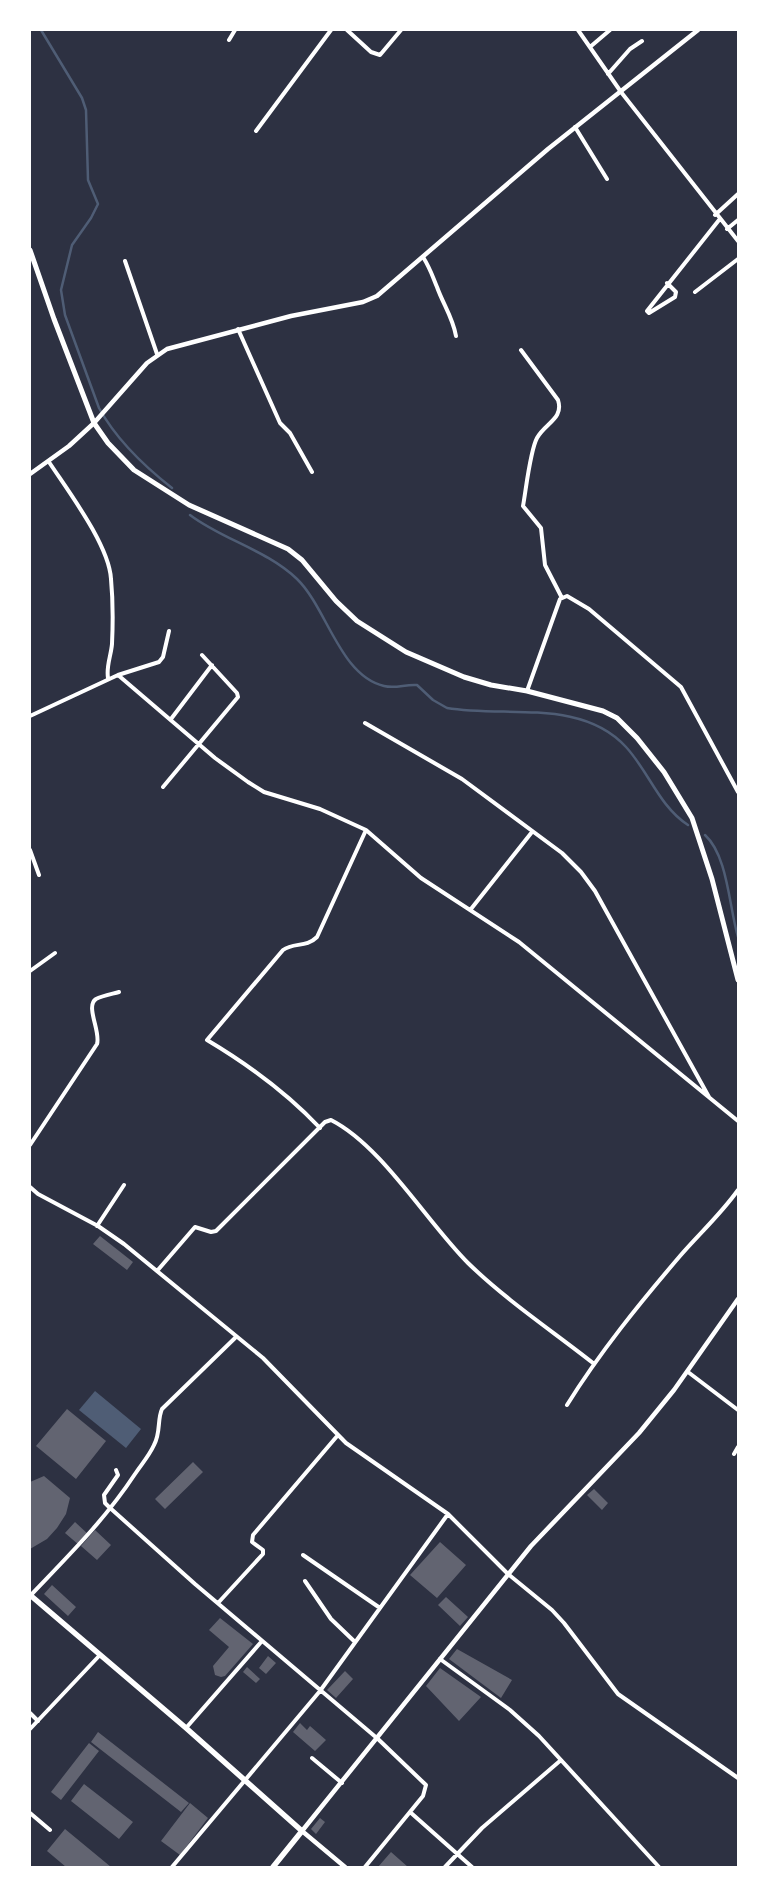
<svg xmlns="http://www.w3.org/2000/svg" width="768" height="1897" font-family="'Times New Roman',serif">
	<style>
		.water { fill: #4f5d75 }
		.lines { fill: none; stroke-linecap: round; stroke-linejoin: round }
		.stream { stroke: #4f5d75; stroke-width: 2.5 }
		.building { fill: #626471 }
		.minor { stroke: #fff; stroke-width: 4 }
		.tertiary { stroke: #fff; stroke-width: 4.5 }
		.secondary { stroke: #fff; stroke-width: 5 }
		.primary { stroke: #fff; stroke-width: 5.5 }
	</style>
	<rect width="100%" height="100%" fill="#2d3142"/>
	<path class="water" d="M95,1391L141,1429L126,1448L79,1410Z"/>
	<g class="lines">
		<path class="stream" d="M41,30L82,98L86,110L88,180L98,204L91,218L72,245L61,290L65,315L99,408C116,439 144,466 172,488
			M190,515C223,540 267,550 297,579C327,608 340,676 384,686C396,689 405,684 417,685L433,700L447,708C506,718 581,698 626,747C649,772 659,806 688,825
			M705,835C728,856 729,907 738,937"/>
	</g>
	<path class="building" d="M100,1236L133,1262L127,1270L93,1244Z
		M67,1409L106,1441L76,1479L36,1446Z
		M193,1462L203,1472L165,1509L155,1499Z
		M44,1476L70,1498L66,1514L57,1528L47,1539L30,1549V1482Z
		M594,1489L608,1503L602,1510L587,1495Z
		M75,1522L89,1535L79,1545L65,1533Z
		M95,1530L111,1545L97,1560L81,1546Z
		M440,1542L466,1565L437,1598L410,1575Z
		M52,1585L76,1607L68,1616L44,1594Z
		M446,1597L468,1617L460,1626L438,1605Z
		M220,1618L253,1644L225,1676L221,1677L215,1675L213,1666L229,1647L209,1630Z
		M457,1649L512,1680L501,1698L449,1659Z
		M268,1656L276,1663L266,1674L259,1668Z
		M247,1667L260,1679L256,1683L243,1672Z
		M440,1668L481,1697L459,1721L426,1686Z
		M345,1671L353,1679L336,1698L327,1690Z
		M300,1723L307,1730L310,1726L326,1740L315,1751L293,1732Z
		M98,1732L189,1803L181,1812L91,1742Z
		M89,1743L99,1751L61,1800L51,1792Z
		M84,1784L133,1822L119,1839L71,1801Z
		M190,1803L208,1818L180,1855L161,1841Z
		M320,1818L325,1822L316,1834L311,1829Z
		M65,1829L111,1867H66L47,1851Z
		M391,1852L408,1867H378Z"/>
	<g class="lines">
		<path class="minor" d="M347,30L371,52L380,55L401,30
			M578,30L621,92L738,241
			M229,40L235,30
			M590,47L610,30
			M608,74L630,49L642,41
			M575,127L607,179
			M256,131L331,30
			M715,215L738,194
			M727,229L738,220
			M423,257C430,268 432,275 437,287C443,304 453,318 456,336
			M125,261L157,354
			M667,283L676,292L675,297L649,313L647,311L719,220
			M695,292L738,259
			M238,329L280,423L290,433L312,472
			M521,350L558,400C564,419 545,423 537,438C530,451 526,490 523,506L541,528L545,565L562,598
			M49,462C68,491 109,545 111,579C113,600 113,623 112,644C111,656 106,666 108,678
			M118,675L159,662L163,657L169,631
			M527,691L560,599L567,596L589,609L681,687L738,792
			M30,716L118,675L215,758L248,782L264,792L320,809L366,830L421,878L519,942L738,1121
			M171,719L212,665
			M365,723L462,779L562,853L581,872L595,891L709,1097
			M163,787L238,697L237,693L202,655
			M30,850L39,875
			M471,909L532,832
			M30,971L55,953
			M320,1128C286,1092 249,1065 207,1040L283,950C294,942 306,948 317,937L366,830
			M30,1145L97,1044C101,1032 85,1006 96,999C102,996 112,994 119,992
			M30,1187L38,1194L98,1226L124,1244L263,1358L346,1443L448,1514L508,1574L552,1610L564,1623L618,1694L738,1778
			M97,1226L124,1185
			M157,1271L195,1227L211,1232L216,1231L325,1122L331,1120C382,1146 426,1221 468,1263C506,1300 551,1330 593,1363
			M688,1372L738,1410
			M567,1405C600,1352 639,1304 680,1256C699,1234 721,1214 738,1190
			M734,1454L738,1447
			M116,1470L118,1475L104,1495L105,1503L109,1507L195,1584L378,1739L426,1785L423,1796L365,1867
			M303,1555L380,1608
			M305,1581L331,1619L355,1642
			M30,1596C68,1556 104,1521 135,1474C141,1465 149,1456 154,1445C161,1432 157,1420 162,1409L235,1338
			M218,1603L263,1554V1550L252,1542L253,1535L338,1435
			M440,1659L510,1710L539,1736L659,1867
			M30,1713L38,1721
			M186,1728L262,1641
			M30,1729L99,1656
			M312,1758L342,1783
			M410,1812L472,1867
			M30,1813L50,1830
			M172,1867L320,1691L448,1514
			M445,1867L482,1828L561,1760"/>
		<path class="tertiary" d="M30,474L69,446L94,423L147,363L167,349L291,316L363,302L377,296L548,149L698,30
			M345,1867L302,1831L531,1546L639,1433L674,1390L738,1299"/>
		<path class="secondary" d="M30,250L54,319L94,423L108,443L134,470L189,505L288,549L302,560L336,601L357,621L406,652L464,677L491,685L527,691L603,711L617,718L637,738L664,772L692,818L712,879L738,980"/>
		<path class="primary" d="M30,1595L186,1728L302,1831L273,1867"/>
	</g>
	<rect width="768" height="1897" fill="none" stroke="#ffffff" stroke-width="62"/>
</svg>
